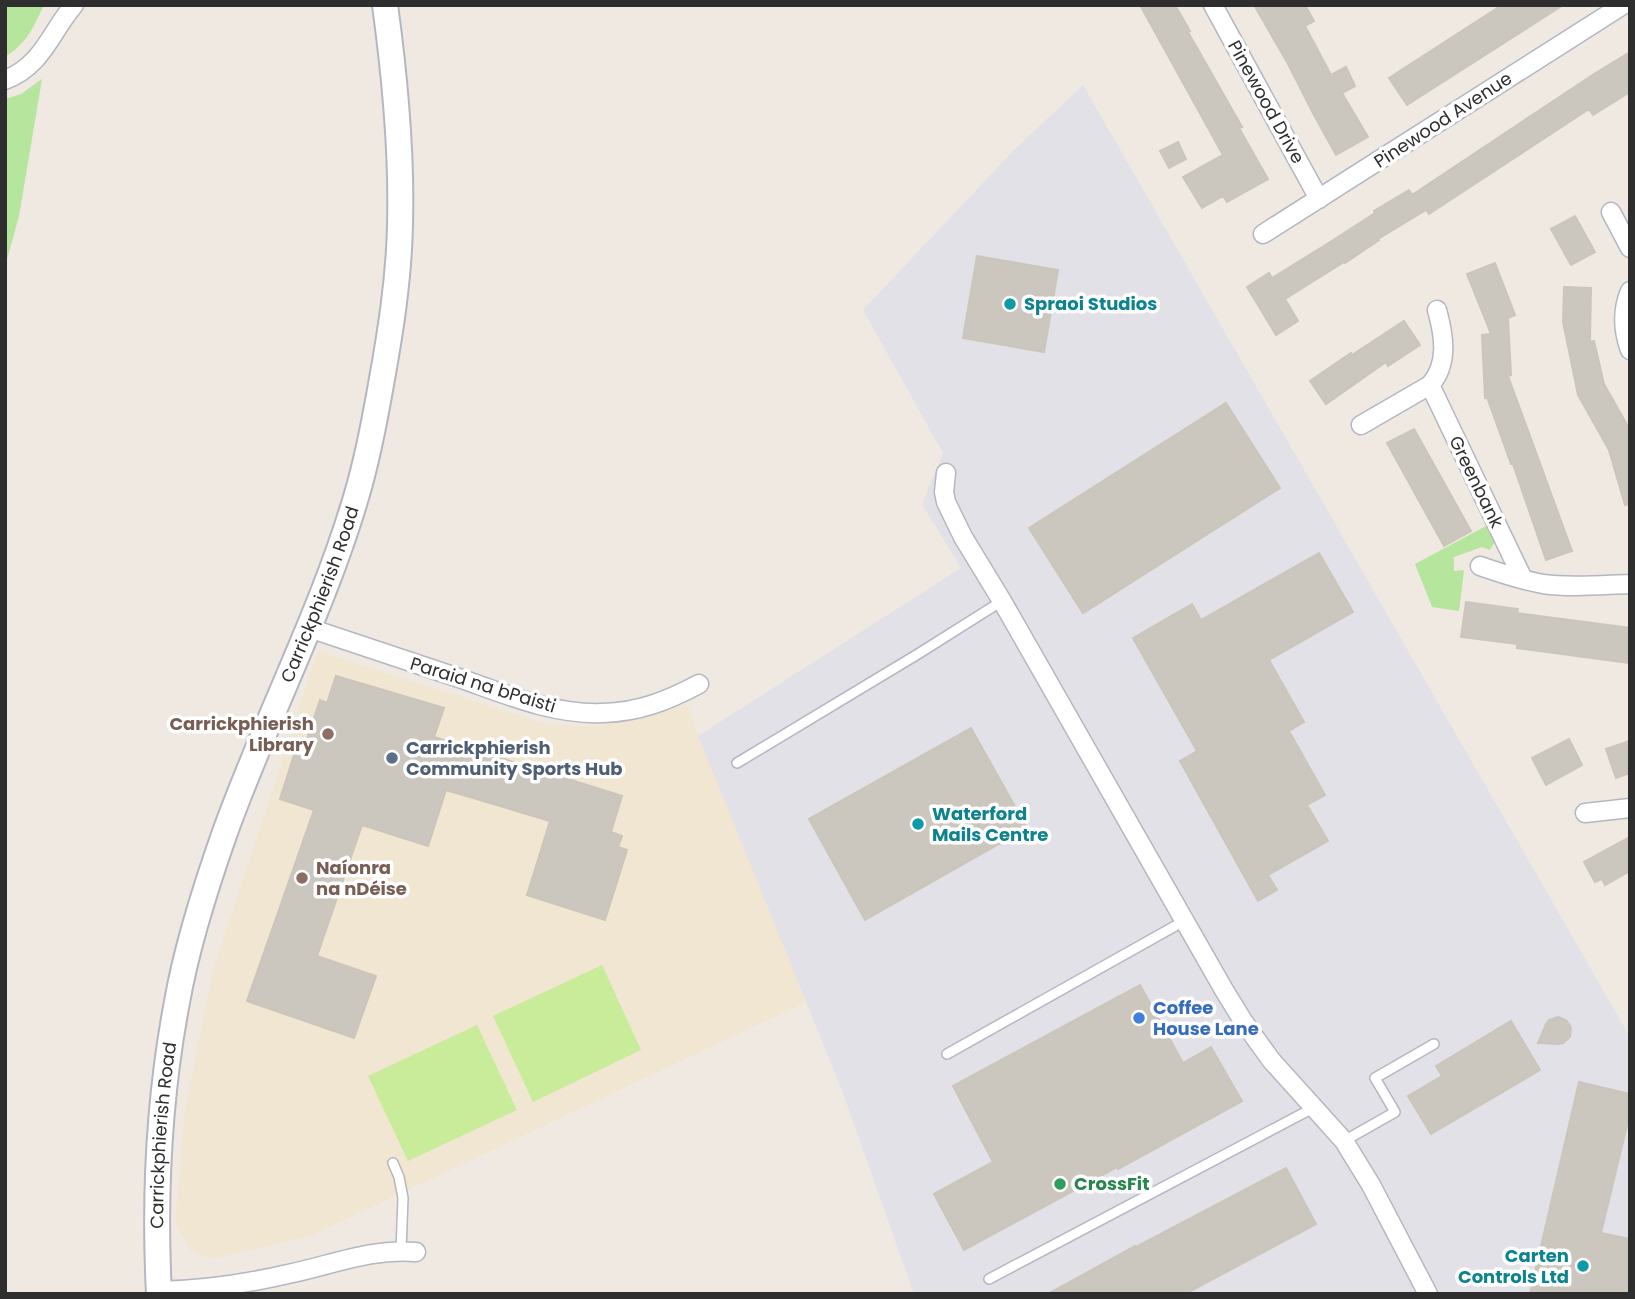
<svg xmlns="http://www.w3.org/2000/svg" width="1635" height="1299" font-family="Poppins,sans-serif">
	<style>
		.industrial { fill: #e3e1e8 }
		.education { fill: #f0e6d1 }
		.green { fill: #b6e59e }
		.pitch { fill: #c9ec9a }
		.building { fill: #cbc7bf; stroke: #cbc5ba; stroke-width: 2 }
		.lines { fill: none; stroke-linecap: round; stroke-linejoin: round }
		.lane-casing { stroke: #b4b7c1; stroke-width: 12 }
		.street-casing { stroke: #b4b7c1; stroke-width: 21 }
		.secondary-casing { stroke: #b4b7c1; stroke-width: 28 }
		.lane { stroke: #fff; stroke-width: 9 }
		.street { stroke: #fff; stroke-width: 18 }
		.secondary { stroke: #fff; stroke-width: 24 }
		.culture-dot { fill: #0f9aa8; stroke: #fff; stroke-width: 2.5 }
		.education-dot { fill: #8d6e63; stroke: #fff; stroke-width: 2.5 }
		.service-dot { fill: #5c6f8a; stroke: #fff; stroke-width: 2.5 }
		.shop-dot { fill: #3f7fe0; stroke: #fff; stroke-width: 2.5 }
		.leisure-dot { fill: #2e9e5b; stroke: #fff; stroke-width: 2.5 }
		.labels { text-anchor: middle; stroke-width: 7; stroke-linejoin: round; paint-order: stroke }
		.street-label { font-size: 18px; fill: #2e2e2e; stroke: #fff }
		.culture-label { font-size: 18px; font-weight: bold; fill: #0d838f; stroke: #fff; text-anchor: start }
		.education-label { font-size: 18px; font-weight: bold; fill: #785e54; stroke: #fff; text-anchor: end }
		.service-label { font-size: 18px; font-weight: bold; fill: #4e5e75; stroke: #fff; text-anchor: start }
		.shop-label { font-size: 18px; font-weight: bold; fill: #366cbe; stroke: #fff; text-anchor: start }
		.leisure-label { font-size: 18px; font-weight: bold; fill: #27864d; stroke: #fff; text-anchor: start }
	</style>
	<rect width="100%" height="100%" fill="#efe9e1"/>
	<path class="industrial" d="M1083,85L1630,1037V1294H914L843,1093L698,736L961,568L922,504L943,453L863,310L1013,151Z"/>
	<path class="education" d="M318,651L545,724L595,727L687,704L698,736L806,1002L308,1237L211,1259L190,1250L175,1222L185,1109L213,970Z"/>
	<path class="green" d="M5,5H44C33,28 27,43 5,57Z
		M42,79L19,216L5,267V99L21,94Z
		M1488,525L1495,541L1490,550L1482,547L1454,557V571L1464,570L1459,611L1432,607L1415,564Z"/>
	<path class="pitch" d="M602,965L641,1050L533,1102L493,1016Z
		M477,1025L517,1110L408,1161L368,1076Z"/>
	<path class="building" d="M1140,5H1175L1190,31L1188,32L1242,127L1239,128L1268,179L1227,202L1223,196L1202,208L1183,177L1223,155Z
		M1254,5H1305L1314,21L1305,26L1331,75L1346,67L1355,86L1342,93L1368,137L1336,155L1314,115L1287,62Z
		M1502,5H1563L1407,105L1389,78Z
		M1630,52V92L1593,115L1589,109L1429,214L1426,210L1378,239L1379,240L1345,263L1344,262L1285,299L1298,321L1276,335L1247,287L1269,273L1272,278L1327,244L1375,213L1374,211L1409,190L1412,195L1594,74Z
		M1178,142L1186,159L1169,168L1160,151Z
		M1575,216L1595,252L1571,265L1551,229Z
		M977,256L1058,270L1044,352L963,338Z
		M1495,263L1515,315L1508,318L1511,375L1508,376L1572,551L1546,560L1513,464H1511L1487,397L1485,398L1482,335L1491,334L1467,274Z
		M1564,287L1591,288L1590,342L1594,341L1604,384L1630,430V504L1625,505L1609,450L1578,395L1563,322Z
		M1404,321L1420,345L1388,366L1386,362L1326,404L1310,381L1351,353L1352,355Z
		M1226,403L1280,488L1083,613L1029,528Z
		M1414,429L1471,531L1444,546L1387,443Z
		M1319,553L1353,612L1269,660L1304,722L1289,731L1325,795L1307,805L1328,841L1268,875L1277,890L1258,901L1180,761L1197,751L1133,638L1192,604L1201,620Z
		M1466,602L1518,609L1517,613L1630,628V663L1517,648V644L1461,637Z
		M336,676L444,708L434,737L622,796L611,832L622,836L618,847L627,850L605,920L527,895L550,821L446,790L428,846L362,825L317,956L376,976L354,1038L247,1001L314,810L280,799L294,755L301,757L320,700L327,703Z
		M971,728L1027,828L865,920L809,819Z
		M1569,739L1582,765L1546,785L1532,758Z
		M1630,741V773L1616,778L1606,749Z
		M1630,837V871L1605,885L1602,879L1595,882L1584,862Z
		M1140,985L1183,1063L1211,1047L1242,1101L1118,1169L1117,1167L964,1250L934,1194L993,1162L953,1086Z
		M1558,1017L1566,1020L1569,1024L1571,1028L1570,1037L1563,1043L1559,1044L1538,1043L1546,1024L1549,1020Z
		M1511,1021L1540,1070L1431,1134L1408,1096L1442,1076L1436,1066Z
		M1579,1082L1630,1094V1113L1601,1233L1630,1239V1294H1530Z
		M1286,1168L1316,1224L1185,1294H1048L1135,1246L1136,1247Z"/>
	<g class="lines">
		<g class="lane-casing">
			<path id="lane" d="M737,763L918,654L1002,601
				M947,1054L1184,921
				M1344,1141L1395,1112L1375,1078L1434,1044
				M393,1163L399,1177L403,1198L401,1251
				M989,1279L1315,1107"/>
		</g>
		<g class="street-casing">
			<path id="street" d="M1213,5L1319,199
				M5,80C43,65 50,33 74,5
				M1611,212L1630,248
				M1263,234L1623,5
				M1630,291C1622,310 1623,331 1630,350
				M1430,385L1523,579
				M1361,425L1430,385C1449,364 1444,335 1437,310
				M946,473L944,492L946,502L963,537L1002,601L1224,990L1243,1021L1271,1060L1344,1141L1371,1185L1428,1294
				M1480,566C1500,573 1521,580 1543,584C1571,588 1601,585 1630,584
				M309,628C360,645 411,662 462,679C507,695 554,715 603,713C639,712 667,701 699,684
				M1585,813L1630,808
				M158,1291C202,1290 245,1284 288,1274C332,1265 371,1248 416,1252"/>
		</g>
		<g class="secondary-casing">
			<g id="secondary">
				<path id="s1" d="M159,1294C154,1197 159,1097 177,1002C187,945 205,889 224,835C265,720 323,611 357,494C367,460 374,424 380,390C390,335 399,280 400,224C402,151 395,78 385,5"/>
			</g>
		</g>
		<use href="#lane" class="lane"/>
		<use href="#street" class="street"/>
		<use href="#secondary" class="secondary"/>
	</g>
	<g class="culture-dot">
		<circle cx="1010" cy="304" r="7"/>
		<circle cx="918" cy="824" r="7"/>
		<circle cx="1583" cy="1266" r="7"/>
	</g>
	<g class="education-dot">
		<circle cx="328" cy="734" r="7"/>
		<circle cx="302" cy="878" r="7"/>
	</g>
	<circle class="service-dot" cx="392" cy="758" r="7"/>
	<circle class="shop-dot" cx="1139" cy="1018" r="7"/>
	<circle class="leisure-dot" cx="1060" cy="1184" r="7"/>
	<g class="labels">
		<g class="street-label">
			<text transform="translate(1266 102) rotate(61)" y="6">Pinewood Drive</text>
			<text transform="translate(1443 120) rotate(-33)" y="6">Pinewood Avenue</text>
			<text transform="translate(1476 482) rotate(64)" y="6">Greenbank</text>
			<text dy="6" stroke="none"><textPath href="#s1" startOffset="726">Carrickphierish Road</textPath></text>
			<text transform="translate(483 685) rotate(17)" y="6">Paraid na bPaisti</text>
			<text dy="6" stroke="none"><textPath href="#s1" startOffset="159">Carrickphierish Road</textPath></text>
		</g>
		<g class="culture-label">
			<text x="1024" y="310">Spraoi Studios</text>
			<text x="932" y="820">Waterford<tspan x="932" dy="21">Mails Centre</tspan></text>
			<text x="1569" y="1262" text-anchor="end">Carten<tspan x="1569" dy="21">Controls Ltd</tspan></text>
		</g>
		<g class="education-label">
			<text x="314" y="730">Carrickphierish<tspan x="314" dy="21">Library</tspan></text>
			<text x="316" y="874" text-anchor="start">Naíonra<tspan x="316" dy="21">na nDéise</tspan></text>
		</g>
		<g class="service-label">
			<text x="406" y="754">Carrickphierish<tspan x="406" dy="21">Community Sports Hub</tspan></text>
		</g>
		<g class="shop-label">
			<text x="1153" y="1014">Coffee<tspan x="1153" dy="21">House Lane</tspan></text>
		</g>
		<g class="leisure-label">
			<text x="1074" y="1190">CrossFit</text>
		</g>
	</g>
	<rect width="1635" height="1299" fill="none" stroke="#2e2e2e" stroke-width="14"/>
</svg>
